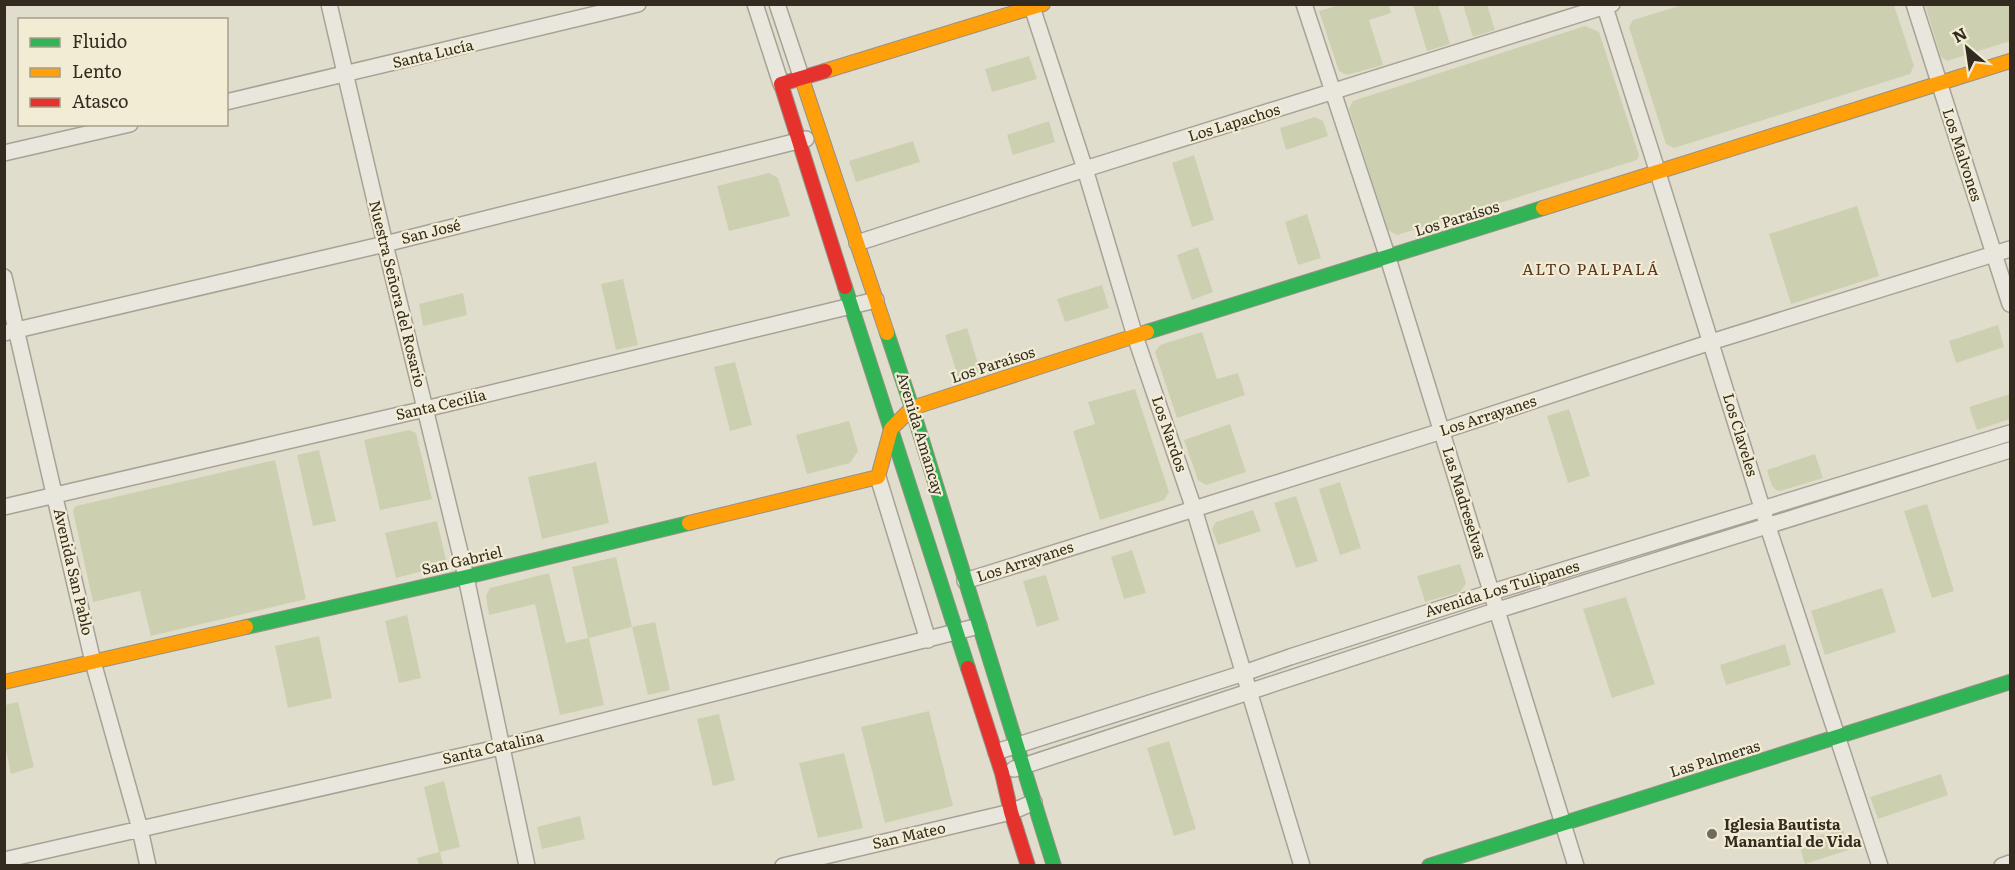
<svg xmlns="http://www.w3.org/2000/svg" width="2015" height="870" font-family="Literata,serif">
	<style>
		.green { fill: #ccd0b0 }
		.lines { fill: none; stroke-linecap: round; stroke-linejoin: round }
		.street-casing { stroke: #a6a296; stroke-width: 18 }
		.fast-casing { stroke: #969185; stroke-width: 16 }
		.slow-casing { stroke: #969185; stroke-width: 16 }
		.jam-casing { stroke: #969185; stroke-width: 16 }
		.street { stroke: #e9e7dd; stroke-width: 15 }
		.fast { stroke: #30b455; stroke-width: 14 }
		.slow { stroke: #ff9f0a; stroke-width: 14 }
		.jam { stroke: #e5322d; stroke-width: 14 }
		.poi-dot { fill: #70695c; stroke: #f1ecd3; stroke-width: 2 }
		.labels { text-anchor: middle; stroke-width: 4.5; stroke-linejoin: round; paint-order: stroke }
		.street-label { font-size: 15px; fill: #332b1f; stroke: #f1ecd3 }
		.poi-label { font-size: 15px; font-weight: bold; fill: #332b1f; stroke: #f1ecd3; text-anchor: start }
		.neighbourhood-label { font-size: 16px; letter-spacing: 1.5px; fill: #5b3623; stroke: #f1ecd3 }
	</style>
	<rect width="100%" height="100%" fill="#e1ddcc"/>
	<path class="green" d="M1340,5H1389L1391,13L1369,20L1383,65L1347,75L1339,71L1319,11Z
		M1413,5H1438L1450,44L1427,51Z
		M1463,5H1487L1495,30L1473,37Z
		M1682,5H1894L1914,66L1910,74L1674,148L1666,144L1629,27L1633,20Z
		M1925,5H2010V41L1947,61L1941,57Z
		M1585,26L1599,32L1639,155L1637,160L1397,235L1388,230L1349,109L1353,101Z
		M1029,56L1037,79L992,92L985,69Z
		M1315,117L1323,121L1328,136L1286,150L1280,128Z
		M1049,121L1055,142L1013,155L1007,135Z
		M913,141L920,162L856,182L849,161Z
		M1194,155L1214,220L1192,227L1172,163Z
		M769,173L778,178L790,216L729,231L717,186Z
		M1857,206L1879,276L1791,304L1769,234Z
		M1307,214L1321,258L1298,265L1285,222Z
		M1198,247L1213,292L1192,300L1177,255Z
		M623,279L638,345L616,350L601,284Z
		M1102,285L1109,308L1065,322L1057,299Z
		M463,293L467,315L423,326L419,304Z
		M1998,325L2004,347L1956,363L1949,341Z
		M967,328L981,373L959,380L945,335Z
		M1202,332L1217,379L1238,373L1245,395L1177,418L1155,352L1160,345Z
		M735,362L752,425L730,431L714,367Z
		M1135,389L1169,492L1164,500L1100,520L1073,431L1095,424L1088,402Z
		M2010,394V419L1977,430L1969,407Z
		M1569,409L1590,476L1568,483L1547,416Z
		M849,421L858,451L850,463L807,474L796,435Z
		M1230,424L1246,472L1206,485L1198,480L1184,440Z
		M409,430L416,433L432,499L380,510L364,440Z
		M319,450L336,521L313,526L297,455Z
		M1815,454L1823,478L1780,491L1776,490L1772,486L1767,470Z
		M275,460L306,599L151,636L140,591L93,602L73,511L76,506Z
		M596,462L609,523L542,539L528,477Z
		M1340,482L1361,548L1340,555L1319,489Z
		M1296,496L1318,561L1296,568L1274,503Z
		M1927,504L1954,591L1932,598L1904,511Z
		M1253,510L1261,531L1218,545L1212,529L1216,522Z
		M437,521L446,560L434,568L396,578L385,533Z
		M1132,550L1146,593L1124,599L1111,557Z
		M616,557L632,627L655,622L670,690L648,695L632,627L589,638L604,705L560,715L535,604L489,615L486,596L490,588L549,573L566,643L588,638L572,567Z
		M1460,564L1466,583L1460,592L1425,602L1417,576Z
		M1046,575L1059,620L1037,627L1023,581Z
		M1882,588L1896,632L1825,655L1811,611Z
		M1626,597L1655,684L1612,698L1583,609Z
		M407,615L421,678L399,683L385,621Z
		M319,636L332,698L288,708L275,646Z
		M1785,644L1791,665L1726,685L1720,665Z
		M18,702L34,767L11,774L5,745V705Z
		M929,711L953,806L885,823L861,727Z
		M719,714L735,780L713,786L697,719Z
		M1169,741L1196,829L1174,836L1147,748Z
		M844,753L863,828L818,838L799,763Z
		M1941,774L1948,795L1878,819L1870,797Z
		M444,781L460,847L440,852L443,865H419L417,858L439,852L424,787Z
		M580,816L585,839L542,849L537,827Z
		M1843,829L1848,850L1805,864L1798,842Z"/>
	<g class="lines">
		<g class="street-casing">
			<path id="street" d="M329,4L385,244L466,577L527,866
				M755,4L781,84
				M777,4L802,79
				M1031,4L1085,169L1135,336L1194,509L1302,866
				M1304,4L1388,258L1576,866
				M1604,4L1658,173L1768,527L1880,866
				M1914,4L2010,304
				M226,102L638,4
				M4,153L130,124
				M857,243L1085,169L1612,4
				M4,277L93,662L140,829L148,866
				M4,333L385,244L806,139
				M878,477L928,640
				M4,507L425,409L876,300
				M965,581L1442,431L1711,342L2010,249
				M996,752L1244,673L1290,657L1492,592L2010,433
				M1014,769L1498,610L2010,450
				M4,860L501,747L979,626
				M783,866L1011,812L1034,802
				M2002,866L2010,863"/>
		</g>
		<g class="fast-casing">
			<path id="fast" d="M845,287L968,668
				M1147,332L1543,208
				M887,333L912,408L1054,866
				M246,627L466,577L689,523
				M1429,866L2010,682"/>
		</g>
		<g class="slow-casing">
			<path id="slow" d="M825,71L1043,4
				M802,79L887,333
				M1543,208L2010,61
				M689,523L878,477L891,429L912,408L1147,332
				M4,682L246,627"/>
		</g>
		<g class="jam-casing">
			<path id="jam" d="M825,71L781,84L845,287
				M968,668L1002,773L1011,812L1028,866"/>
		</g>
		<use href="#street" class="street"/>
		<use href="#fast" class="fast"/>
		<use href="#slow" class="slow"/>
		<use href="#jam" class="jam"/>
	</g>
	<circle class="poi-dot" cx="1712" cy="834" r="6"/>
	<g class="labels">
		<g class="street-label">
			<text transform="translate(433 54) rotate(-13)" y="5">Santa Lucía</text>
			<text transform="translate(1234 123) rotate(-17)" y="5">Los Lapachos</text>
			<text transform="translate(1962 155) rotate(72)" y="5">Los Malvones</text>
			<text transform="translate(1457 219) rotate(-17)" y="5">Los Paraísos</text>
			<text transform="translate(431 232) rotate(-14)" y="5">San José</text>
			<text transform="translate(397 294) rotate(76)" y="5">Nuestra Señora del Rosario</text>
			<text transform="translate(993 365) rotate(-18)" y="5">Los Paraísos</text>
			<text transform="translate(441 405) rotate(-13)" y="5">Santa Cecilia</text>
			<text transform="translate(1488 416) rotate(-18)" y="5">Los Arrayanes</text>
			<text transform="translate(920 434) rotate(73)" y="5">Avenida Amancay</text>
			<text transform="translate(1169 434) rotate(71)" y="5">Los Nardos</text>
			<text transform="translate(1740 435) rotate(73)" y="5">Los Claveles</text>
			<text transform="translate(1464 503) rotate(73)" y="5">Las Madreselvas</text>
			<text transform="translate(462 561) rotate(-13)" y="5">San Gabriel</text>
			<text transform="translate(1025 562) rotate(-18)" y="5">Los Arrayanes</text>
			<text transform="translate(73 572) rotate(77)" y="5">Avenida San Pablo</text>
			<text transform="translate(1502 589) rotate(-17)" y="5">Avenida Los Tulipanes</text>
			<text transform="translate(493 748) rotate(-13)" y="5">Santa Catalina</text>
			<text transform="translate(1715 759) rotate(-17)" y="5">Las Palmeras</text>
			<text transform="translate(909 836) rotate(-13)" y="5">San Mateo</text>
		</g>
		<g class="poi-label">
			<text x="1724" y="830">Iglesia Bautista<tspan x="1724" dy="17">Manantial de Vida</tspan></text>
		</g>
		<g class="neighbourhood-label">
			<text x="1591" y="275">ALTO PALPALÁ</text>
		</g>
	</g>
	<rect width="2015" height="870" fill="none" stroke="#332b1f" stroke-width="12"/>
	<rect x="18" y="18" width="210" height="108" fill="#f1ecd3" stroke="#a59f8b" stroke-width="1.5"/>
	<rect x="30" y="38" width="30" height="9" fill="#30b455" stroke="#a59f8b" stroke-width="1.5"/>
	<text x="72" y="48" font-size="18" fill="#332b1f">Fluido</text>
	<rect x="30" y="68" width="30" height="9" fill="#ff9f0a" stroke="#a59f8b" stroke-width="1.5"/>
	<text x="72" y="78" font-size="18" fill="#332b1f">Lento</text>
	<rect x="30" y="98" width="30" height="9" fill="#e5322d" stroke="#a59f8b" stroke-width="1.5"/>
	<text x="72" y="108" font-size="18" fill="#332b1f">Atasco</text>
	<g transform="translate(1967 48) rotate(331)" stroke="#f1ecd3" stroke-width="4.5" paint-order="stroke">
	<path d="M0-4.5L10 22L0 15L-10 22Z" fill="#332b1f"/>
	<text y="-9" font-size="16" font-weight="bold" text-anchor="middle" fill="#332b1f">N</text>
	</g>
</svg>
